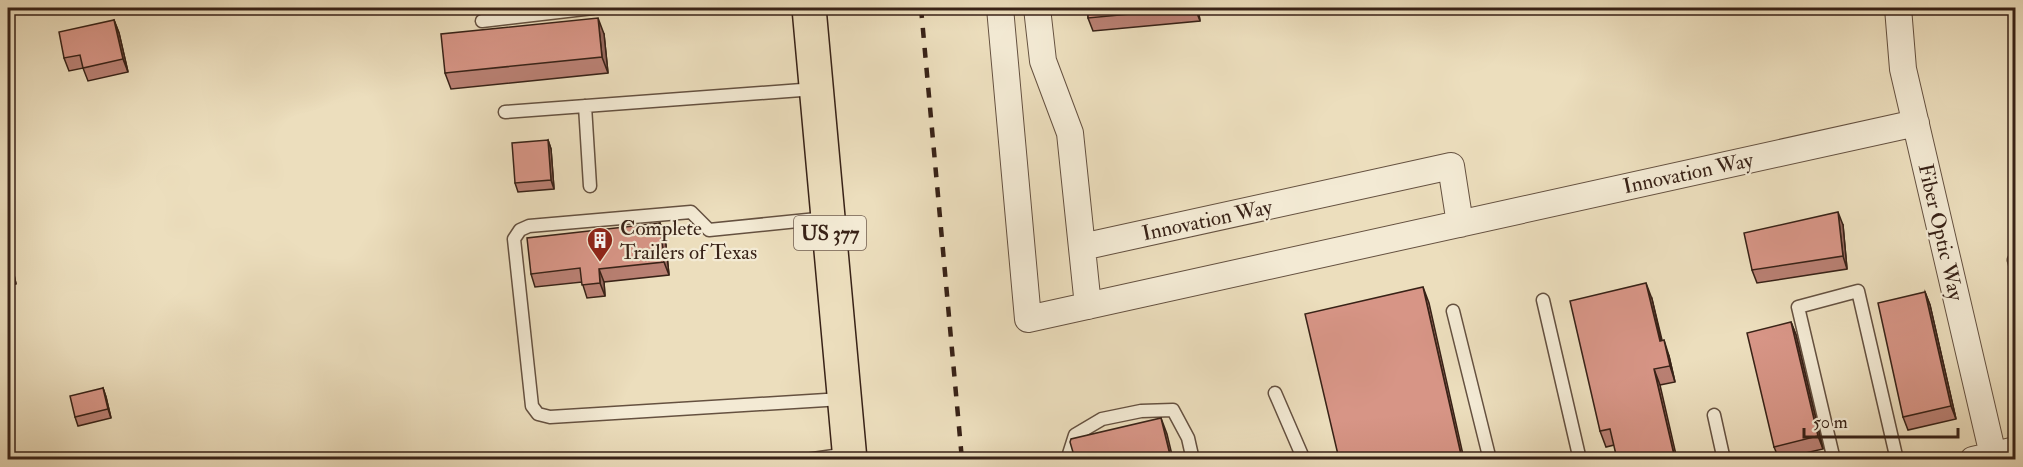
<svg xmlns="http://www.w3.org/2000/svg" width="2023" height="467" font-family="'IM FELL Double Pica',serif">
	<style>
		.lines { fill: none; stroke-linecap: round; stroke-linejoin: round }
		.service-casing { stroke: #655140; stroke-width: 15 }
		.minor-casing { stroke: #655140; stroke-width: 28 }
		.primary-casing { stroke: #382217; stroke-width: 36 }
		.service { stroke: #f3ead4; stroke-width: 12 }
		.minor { stroke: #f3ead4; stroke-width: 26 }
		.primary { stroke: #ecdebd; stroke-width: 33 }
		.rail { stroke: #382217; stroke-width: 4.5; stroke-dasharray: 10 10; stroke-linecap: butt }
		.wall { fill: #b98073; stroke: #382217; stroke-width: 1.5 }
		.shaded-wall { fill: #96685e; stroke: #382217; stroke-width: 1.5 }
		.building { fill: #d79586; stroke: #382217; stroke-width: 1.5 }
		.labels { text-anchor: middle; stroke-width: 4.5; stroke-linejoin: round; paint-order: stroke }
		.shield { fill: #f3ead4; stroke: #705e50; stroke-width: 1.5 }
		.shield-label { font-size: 20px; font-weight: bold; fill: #382217 }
		.street-label { font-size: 21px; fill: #382217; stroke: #f3ead4 }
		.poi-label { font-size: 21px; fill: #382217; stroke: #f3ead4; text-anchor: start }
	</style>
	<rect width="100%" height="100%" fill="#ecdebd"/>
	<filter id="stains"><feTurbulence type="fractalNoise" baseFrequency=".00333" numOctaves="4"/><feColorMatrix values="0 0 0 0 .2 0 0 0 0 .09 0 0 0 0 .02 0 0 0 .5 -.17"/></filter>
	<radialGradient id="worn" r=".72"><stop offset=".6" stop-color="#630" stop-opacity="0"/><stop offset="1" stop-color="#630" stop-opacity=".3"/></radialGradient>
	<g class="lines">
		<g class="service-casing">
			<path id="service" d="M482,21L593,8
				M585,106L590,186
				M505,112L815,89
				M827,218L709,230L691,212L529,226L520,230L514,239L532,406L538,414L550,417L842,399
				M2014,260L2016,267
				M1543,300L1580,460
				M1453,311L1490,460
				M1275,393L1304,460
				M1714,415L1724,460
				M806,460L848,454
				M1067,460L1075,435L1102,419L1141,411L1173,410L1188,438L1193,460
				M1834,460L1798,307L1858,291L1897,460"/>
		</g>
		<g class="minor-casing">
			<path id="minor" d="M1000,8L1028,319L1916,123
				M1037,8L1043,61L1070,133L1088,306
				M1898,8L1903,69L1993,455
				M1082,247L1451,166L1460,224
				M1973,460L2016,450"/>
		</g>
		<g class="primary-casing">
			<path id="primary" d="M809,8L850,460"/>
		</g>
		<use href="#service" class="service"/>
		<use href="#minor" class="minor"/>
		<use href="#primary" class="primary"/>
		<path class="rail" d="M921,8L962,460"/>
	</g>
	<path class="wall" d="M1082,8H1198L1200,21L1093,31L1088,18V10L1083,11Z
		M114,20L119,33L128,72L88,81L83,68L69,71L64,58Z
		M604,34L608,73L451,89L445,73Z
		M548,140L551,149L554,189L518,192L515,183Z
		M660,223L665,236L669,275L604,282L605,296L587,298L582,282L535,287L531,274Z
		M1843,225L1847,269L1757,283L1752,270Z
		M8,249L16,284L8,286Z
		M1925,292L1930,305L1956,419L1908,430L1903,417Z
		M1652,299L1662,340L1669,356L1675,382L1660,385L1614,445L1606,447L1600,431Z
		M1791,322L1796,335L1823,449L1779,459L1774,447Z
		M103,388L106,397L111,418L78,426L75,417Z"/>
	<path class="shaded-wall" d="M1195,8H1198L1200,21Z
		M598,18L604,34L608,73L602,57Z
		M114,20L119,33L128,72L123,59Z
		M548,140L551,149L554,189L551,180Z
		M1838,212L1843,225L1847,269L1843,256Z
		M660,223L665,236L669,275L664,262Z
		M8,249L10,255L16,284L12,271L8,254Z
		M599,269L604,282L605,296L600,283Z
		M1646,283L1652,299L1665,357L1660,341Z
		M1423,287L1429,303L1464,459H1462Z
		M1925,292L1930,305L1956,419L1951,406Z
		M1791,322L1796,335L1823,449L1818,436Z
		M1664,340L1669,356L1675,382L1670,366Z
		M1654,369L1660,385L1677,459H1675Z
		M103,388L106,397L111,418L108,409Z
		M1161,418L1167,434L1173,459H1171Z"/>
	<path class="building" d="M1088,8H1195L1088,18Z
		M598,18L602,57L445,73L441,34Z
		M114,20L123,59L83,68L80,55L64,58L59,32Z
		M548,140L551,180L515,183L512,143Z
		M1838,212L1843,256L1752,270L1744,233Z
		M660,223L664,262L599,269L600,283L582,285L580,268L531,274L527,238Z
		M8,254L12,271L8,272Z
		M1646,283L1660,341L1664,340L1670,366L1654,369L1675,459H1617L1610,429L1600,431L1570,301Z
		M1423,287L1462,459H1339L1305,314Z
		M1925,292L1951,406L1903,417L1878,303Z
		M1791,322L1818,436L1774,447L1747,333Z
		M103,388L108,409L75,417L70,396Z
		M1161,418L1171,459H1075L1070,442L1071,439Z"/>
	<defs>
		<g id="building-pin" transform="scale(1.35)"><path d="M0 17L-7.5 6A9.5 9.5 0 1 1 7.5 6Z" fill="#8f2418" stroke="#f3ead4"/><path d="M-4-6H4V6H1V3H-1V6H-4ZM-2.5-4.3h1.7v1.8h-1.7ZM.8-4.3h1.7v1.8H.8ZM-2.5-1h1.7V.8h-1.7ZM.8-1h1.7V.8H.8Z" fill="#fff"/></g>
	</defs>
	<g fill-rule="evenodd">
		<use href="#building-pin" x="600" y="240"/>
	</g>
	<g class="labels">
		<rect class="shield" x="794" y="216" width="72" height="34" rx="4.5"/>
		<g class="shield-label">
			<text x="830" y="240">US 377</text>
		</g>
		<g class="street-label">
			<text transform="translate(1688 173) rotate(-12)" y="7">Innovation Way</text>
			<text transform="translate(1207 220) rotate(-12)" y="7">Innovation Way</text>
			<text transform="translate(1941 232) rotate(77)" y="7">Fiber Optic Way</text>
		</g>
		<g class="poi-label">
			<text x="620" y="235">Complete<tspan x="620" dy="24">Trailers of Texas</tspan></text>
		</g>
	</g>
	<rect width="2023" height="467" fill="none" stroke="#ecdebd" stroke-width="30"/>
	<rect x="9" y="9" width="2005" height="449" fill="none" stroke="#382217" stroke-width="3"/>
	<rect x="15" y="15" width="1993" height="437" fill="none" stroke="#382217" stroke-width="1.5"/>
	<path d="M1804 428v9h154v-9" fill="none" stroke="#382217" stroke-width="3"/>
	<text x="1813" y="428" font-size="18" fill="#382217" stroke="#f3ead4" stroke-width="4.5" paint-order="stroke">50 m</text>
	<rect width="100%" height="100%" filter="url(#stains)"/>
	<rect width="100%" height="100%" fill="url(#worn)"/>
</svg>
